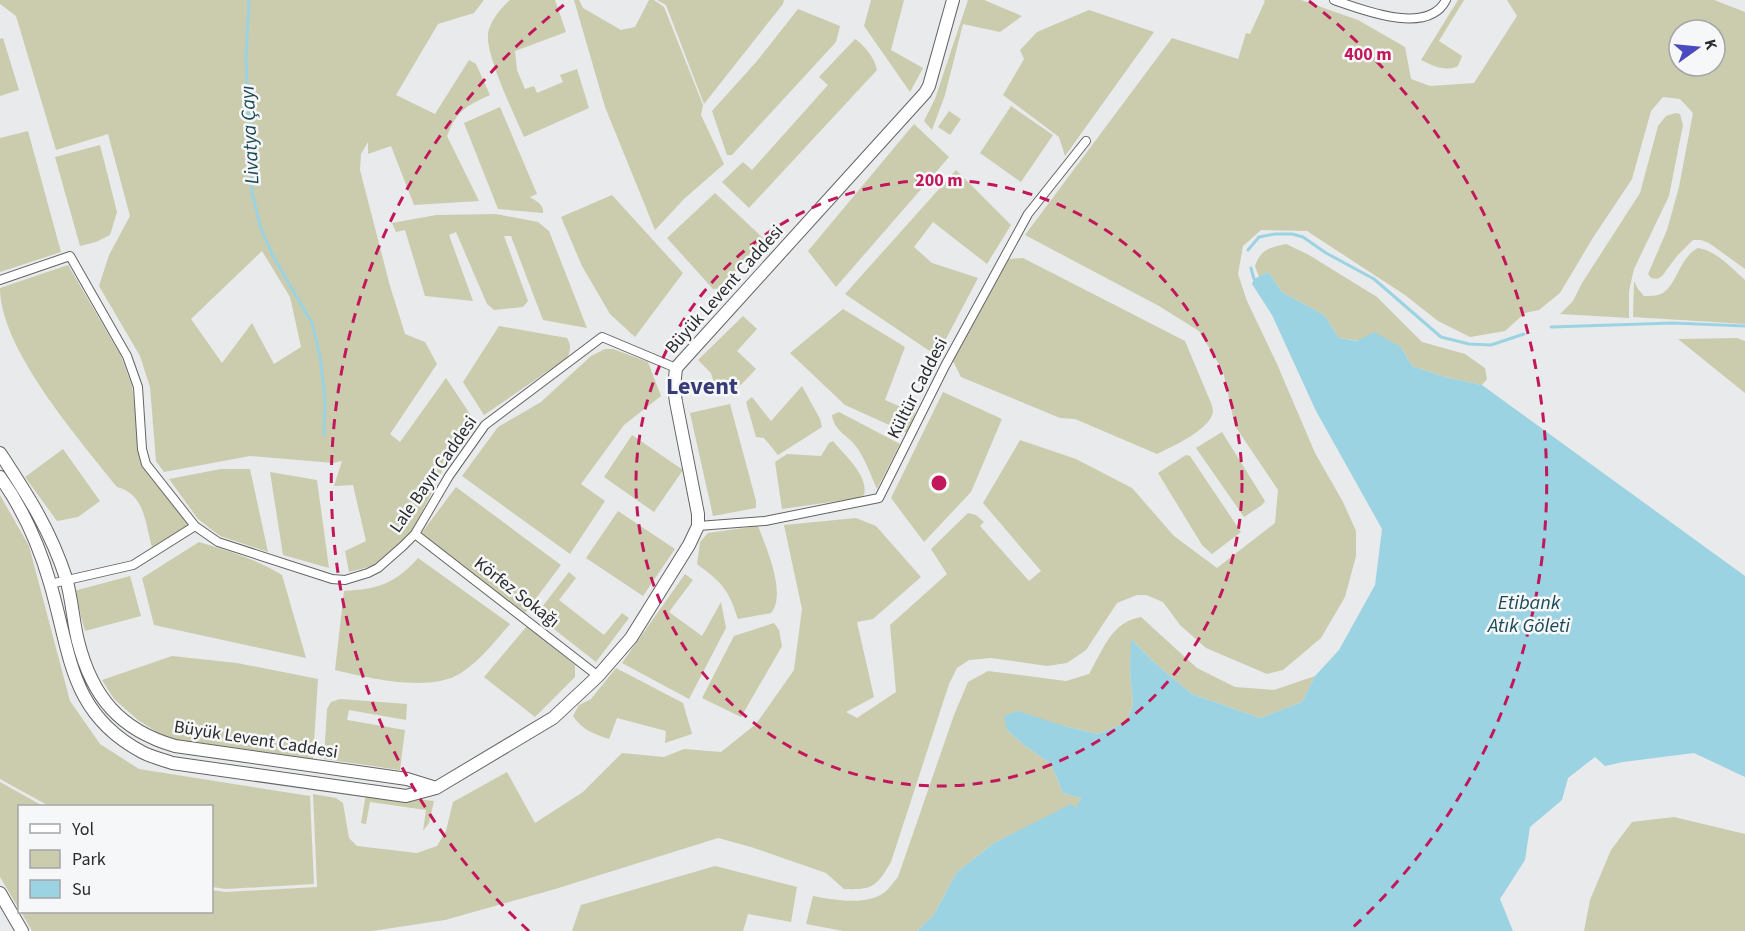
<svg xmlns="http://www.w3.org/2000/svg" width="1745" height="931" font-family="'Source Sans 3',sans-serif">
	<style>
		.green { fill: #caccad; fill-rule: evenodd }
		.water { fill: #9bd3e3 }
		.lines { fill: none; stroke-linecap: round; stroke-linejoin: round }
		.stream { stroke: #9bd3e3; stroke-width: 3 }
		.street-casing { stroke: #636464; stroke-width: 10 }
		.secondary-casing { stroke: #636464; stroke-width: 14 }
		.street { stroke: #fff; stroke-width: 8 }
		.secondary { stroke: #fff; stroke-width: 12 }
		.ring { fill: none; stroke: #c2185b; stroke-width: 3; stroke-dasharray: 10 8 }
		.labels { text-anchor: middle; stroke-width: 5; stroke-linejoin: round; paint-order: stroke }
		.street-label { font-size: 18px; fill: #2b2b2c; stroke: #f6f7f8 }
		.water-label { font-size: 20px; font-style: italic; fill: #1a4a56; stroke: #f6f7f8 }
		.district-label { font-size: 24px; font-weight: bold; fill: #373b76; stroke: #f6f7f8 }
		.centre { fill: #c2185b; stroke: #f6f7f8; stroke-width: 3 }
		.ring-label { font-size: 18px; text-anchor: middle; font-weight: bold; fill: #c2185b; stroke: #f6f7f8; stroke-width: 5; stroke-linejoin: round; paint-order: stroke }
	</style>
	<rect width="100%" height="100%" fill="#e9eaeb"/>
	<path class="green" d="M0,0H484L474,13L438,24L396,95L435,114L469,60L476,64L490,95C466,106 457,110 447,136L479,201L414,205L391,146L368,154V142L361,154L360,170L390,286L405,334L425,342L437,364L390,434L400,442L446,378L476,423L453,447L445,460L440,477L411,533L373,566L349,572L345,551L366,541L353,485L334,486L342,461L333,463L250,456L164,472L156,461L150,387L140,356L99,286L109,255L130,216L108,134L56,150L16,16L0,4ZM262,251L290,297L301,347L274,364L252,323L222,363L191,319Z
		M510,0H555L566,32L515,51L517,70L525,89L534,86L537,93L563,82L560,75L577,69L589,108L524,137C515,116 486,56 488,35C489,22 501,8 510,0Z
		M574,0H579L583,8L621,30L635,27L649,0H654L664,7L703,105L701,115L724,164L684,199L655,230L605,107Z
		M657,0H784L783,4L704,104L666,5Z
		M871,0H904L891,50L923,68L910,92L864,26Z
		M968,0H984L1022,16L1000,32L963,24L945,95L932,130L924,121L935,99Z
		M1263,0H1301L1358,20L1405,47L1411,79L1430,86L1474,83L1517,16L1507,0H1714L1745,12V269L1709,243L1701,240H1693L1677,256L1662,276L1657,279L1651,278L1648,274L1667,230L1679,187L1693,113L1680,99L1663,97L1651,111L1632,179L1594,236L1560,293L1539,310L1525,313L1505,331L1470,337L1438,321L1405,295L1307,231L1261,230L1243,246L1238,274L1247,301L1277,364L1315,453L1343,502L1356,531V556L1345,597L1321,638L1283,670L1267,674L1206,648L1180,625L1163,602L1146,595H1137L1117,603L1086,650L1067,663L1047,666L991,658L969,660L957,668L949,684L891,862C876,887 873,890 844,889L826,873L751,847L718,838L552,890L445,920L372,931H32L21,912H212V890L225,892L317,887L313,794L336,798L343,803L349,838L357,846L417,853L437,846L446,831L453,802L507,772L535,823L583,792L622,753L664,757L684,749L721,752L756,724L794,670L802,609L784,525L856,518L876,526L921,577L873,619L857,622L874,697L846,712L857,718L896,692L890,625L947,574L931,549L968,513L976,515L984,522L980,526L1029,581L1041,571L983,503L1020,440L1076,459L1132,488L1174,536L1217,568L1275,523L1278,490L1235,426L1223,371L1199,331L1159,306L1025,235L1172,38L1238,59L1246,33L1250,34L1265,1ZM1679,30H1715V66H1679Z
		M1458,0H1464L1439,41L1462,56L1458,66C1445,72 1433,66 1421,60Z
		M798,9L840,26L836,42L732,155H727L712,111L757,61Z
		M1089,10L1154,32L1065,156L1059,137L1003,95L1024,59L1020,50L1037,32Z
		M3,38L19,90L0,96V39Z
		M855,39C866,47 874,57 877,70L749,208L722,182L743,162L752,170L828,85L819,77Z
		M1011,106L1053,135L1021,182L980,153Z
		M500,107L537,194L530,197C536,201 544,204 543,213L498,209L464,123Z
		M949,111L961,119L950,135L938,127Z
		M1676,113L1680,114L1683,125L1669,196L1634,269L1629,291V318L1560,314L1573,301L1582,283L1640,193L1658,126L1666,116Z
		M914,124L949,157L836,287L808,251Z
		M28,131L61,252L0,272V138Z
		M100,145L117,212L110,235L96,242L80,246L55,157Z
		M956,170L1011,225L987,264L933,222L914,247L932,263L978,278L937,356L845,294Z
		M715,193L764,239L721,288L713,289L667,238Z
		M612,195L683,273L635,337L610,314L582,266L561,217Z
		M496,214L538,222L549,231L587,328L543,320L511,236H504L528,301L523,307L494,310L487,304L456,232L449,235L473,301L425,296L405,230L396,232L392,223L436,215Z
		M1286,244L1309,255L1377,297L1422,342L1465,354L1485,368L1487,379L1482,385L1445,377L1412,366L1401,347L1339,338L1324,315L1282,292L1268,272L1259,277L1255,266C1261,249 1269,248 1286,244Z
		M1698,248C1715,250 1732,268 1745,280V324L1633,317L1634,281L1638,289L1644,296C1650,296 1658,296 1663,293C1678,282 1680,257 1698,248Z
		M1023,258L1185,341L1211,403C1212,406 1213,409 1213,412C1210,430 1171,447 1157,454L1075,419L1060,418L961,377L953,361L1009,259Z
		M68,265L121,356L132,386L142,462L189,525L152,547C145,523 145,494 117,487C79,439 0,349 0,288Z
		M843,309L905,347L885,400L915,413L907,433L845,405L790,353Z
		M743,316L757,329L737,351L756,369L735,391L718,397L711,373L698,360Z
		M499,326L567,338C571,345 571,350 567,358L484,415L463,382Z
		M1737,338L1745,341V393L1678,339Z
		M605,349H613L648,362L661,396L624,425L581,484L605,501L570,554L462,476L498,427L541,402L591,356Z
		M802,386L820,419L822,427L778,455L764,438L756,437L746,402L752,397L771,421Z
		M943,392L1002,419L971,492L924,542L891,498Z
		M730,404L756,501V508L713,516L690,413Z
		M839,412L900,444L877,489C871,476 866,461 858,449C850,436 834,432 832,415Z
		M1222,432L1265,501L1262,505L1244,517L1196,448Z
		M632,435L683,470L654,512L604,477Z
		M833,441C844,455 869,475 864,495L859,498L782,509L775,462L787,454L821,456L829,443Z
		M63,449L100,501L78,517L57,521L25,477Z
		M1186,455L1190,456L1241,532L1212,554L1202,545L1158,473Z
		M221,469H250L268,552L220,536L198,519L169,479Z
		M270,472L317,480L329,568L283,555Z
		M456,487L561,565L525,613L420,535Z
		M0,495L29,546L70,701L100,744L139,769L310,796L314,884L226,889L212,887V806H49L0,779Z
		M618,511L675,549L643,596L586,558Z
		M758,526C766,547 787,594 771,613L738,619C728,588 722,583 697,564L700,542L708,533Z
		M199,542C228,551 256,559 282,575L306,658L154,625L142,578Z
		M418,558L510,624C495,641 481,660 461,673C430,693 369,678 335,670L344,591C378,589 395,584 418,558Z
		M569,572L576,578L559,600L604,635L622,613L629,618L596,662L536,615Z
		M685,574L693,580L669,612L702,636L721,602L726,628L689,699L622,663Z
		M130,576L141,616L85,631L74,591Z
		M1141,617L1197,668L1235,687L1274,690L1315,676L1302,702L1260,718L1192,694L1157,665L1132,640L1130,672L1133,704L1127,722L1098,734L1064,726L1007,730L1024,745L1051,764L1063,793L1081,798L1076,809L1031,825L994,843L957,872L933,916L917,931H843L806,924L813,896C834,900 867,906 885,892C890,888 894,881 898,877L954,715L968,682L988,671L1066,681L1089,674C1103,650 1111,622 1141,617Z
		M774,623L779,630L782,646L741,717L702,698L734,636Z
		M527,626L575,665V677L535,717L484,677Z
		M172,656L237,663L318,679L313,759L166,738L138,720L114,699L102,680Z
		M616,668L683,703L692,734L665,743L666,731L617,718L609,739C594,734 582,730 573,716L579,705L591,699Z
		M340,699L407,704L406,720L349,710L347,720L405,730L400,770L324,759L327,709L331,702Z
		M0,782L43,806H20L19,909L0,877Z
		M366,793L434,801L429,823L423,831L426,810L370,802L366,824L361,823Z
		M1674,817L1745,834V931H1584L1590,900L1611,850L1632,822Z
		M715,866L797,887L791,922L748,914L743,931H572L581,905Z"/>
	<path class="water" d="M1268,272L1282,292L1324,315L1339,338L1357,341L1374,332L1401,347L1412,366L1445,377L1482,385L1745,576V777L1694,753L1623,762L1605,766L1595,757L1568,778L1562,800L1530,827L1525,860L1500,899L1513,931H917L933,916L957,872L994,843L1071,804L1076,808L1081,798L1063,793L1051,764L1024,745L1007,730L1004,716L1018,711L1064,726L1098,734L1127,722L1133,704L1130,672L1131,639L1157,665L1192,694L1260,718L1302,702L1315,676L1339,650L1375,585L1382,529L1316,411L1272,315L1252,284L1254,279Z"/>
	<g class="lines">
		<path class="stream" d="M249,0L246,59L252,193L261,229L274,258L312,323L320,356L325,399L324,435
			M1248,250L1259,237L1275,234H1292L1303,237L1326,253L1374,279L1441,337L1469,344L1491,345L1524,334
			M1251,268L1254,279
			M1551,327L1673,323L1745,326"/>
		<g class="street-casing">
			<path id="street" d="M1334,0C1363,10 1428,36 1446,0
				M0,280L70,256L127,356L138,387L142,449L146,464L195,526L218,542L332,579L345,580L368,573L378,568L403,546L415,534L449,476L485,425L602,337L676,368
				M698,526L765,521L879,498L945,366L1028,214L1086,141
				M415,534L598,676
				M50,584L133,565L195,526"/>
		</g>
		<g class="secondary-casing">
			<path id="secondary" d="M0,453C28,496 50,529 66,578C72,599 73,621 78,641C92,697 120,730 175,746L407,779L436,788
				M0,477C23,509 39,545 50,583C71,654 69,713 142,752C151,757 162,759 172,763L406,796L436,788L553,718L598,676L631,638L689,545L698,526V514L676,402L674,388L676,368L925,93L929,86L953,0
				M0,893L22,931"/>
		</g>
		<use href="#street" class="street"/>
		<use href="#secondary" class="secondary"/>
	</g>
	<g class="ring">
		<circle cx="939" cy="483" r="303"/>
		<path d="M529 931A607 607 0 0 1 569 1M1309 1A607 607 0 0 1 1349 931"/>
	</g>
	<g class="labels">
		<g class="street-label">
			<text transform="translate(724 289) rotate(-48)" y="6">Büyük Levent Caddesi</text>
			<text transform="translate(917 388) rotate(-63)" y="6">Kültür Caddesi</text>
			<text transform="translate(433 474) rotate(-55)" y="6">Lale Bayır Caddesi</text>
			<text transform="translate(517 592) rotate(38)" y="6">Körfez Sokağı</text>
			<text transform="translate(256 739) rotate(9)" y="6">Büyük Levent Caddesi</text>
		</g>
		<g class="water-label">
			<text transform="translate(249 135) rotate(-93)" y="7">Livatya Çayı</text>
			<text x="1529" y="609">Etibank<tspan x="1529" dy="23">Atık Göleti</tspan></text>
		</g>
		<g class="district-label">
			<text x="702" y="394">Levent</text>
		</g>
	</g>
	<circle cx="939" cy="483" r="9" class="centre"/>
	<g class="ring-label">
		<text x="1368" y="60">400 m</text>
		<text x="939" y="186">200 m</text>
	</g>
	<rect x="18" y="805" width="195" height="108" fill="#f6f7f8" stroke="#a5a5a6" stroke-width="1.5"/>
	<rect x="30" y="824" width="30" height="9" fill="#ffffff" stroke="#a5a5a6" stroke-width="1.5"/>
	<text x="72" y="835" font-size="18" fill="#2b2b2c">Yol</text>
	<rect x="30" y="850" width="30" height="18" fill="#caccad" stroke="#a5a5a6" stroke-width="1.5"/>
	<text x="72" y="865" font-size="18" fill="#2b2b2c">Park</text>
	<rect x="30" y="880" width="30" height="18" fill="#9bd3e3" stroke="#a5a5a6" stroke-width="1.5"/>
	<text x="72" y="895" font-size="18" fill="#2b2b2c">Su</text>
	<g transform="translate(1697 48) rotate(75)"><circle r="28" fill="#f6f7f8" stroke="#a5a5a6" stroke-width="1.5"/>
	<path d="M0-4.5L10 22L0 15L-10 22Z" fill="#4c4ac0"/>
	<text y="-9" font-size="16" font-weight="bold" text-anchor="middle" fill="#2b2b2c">K</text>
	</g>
</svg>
